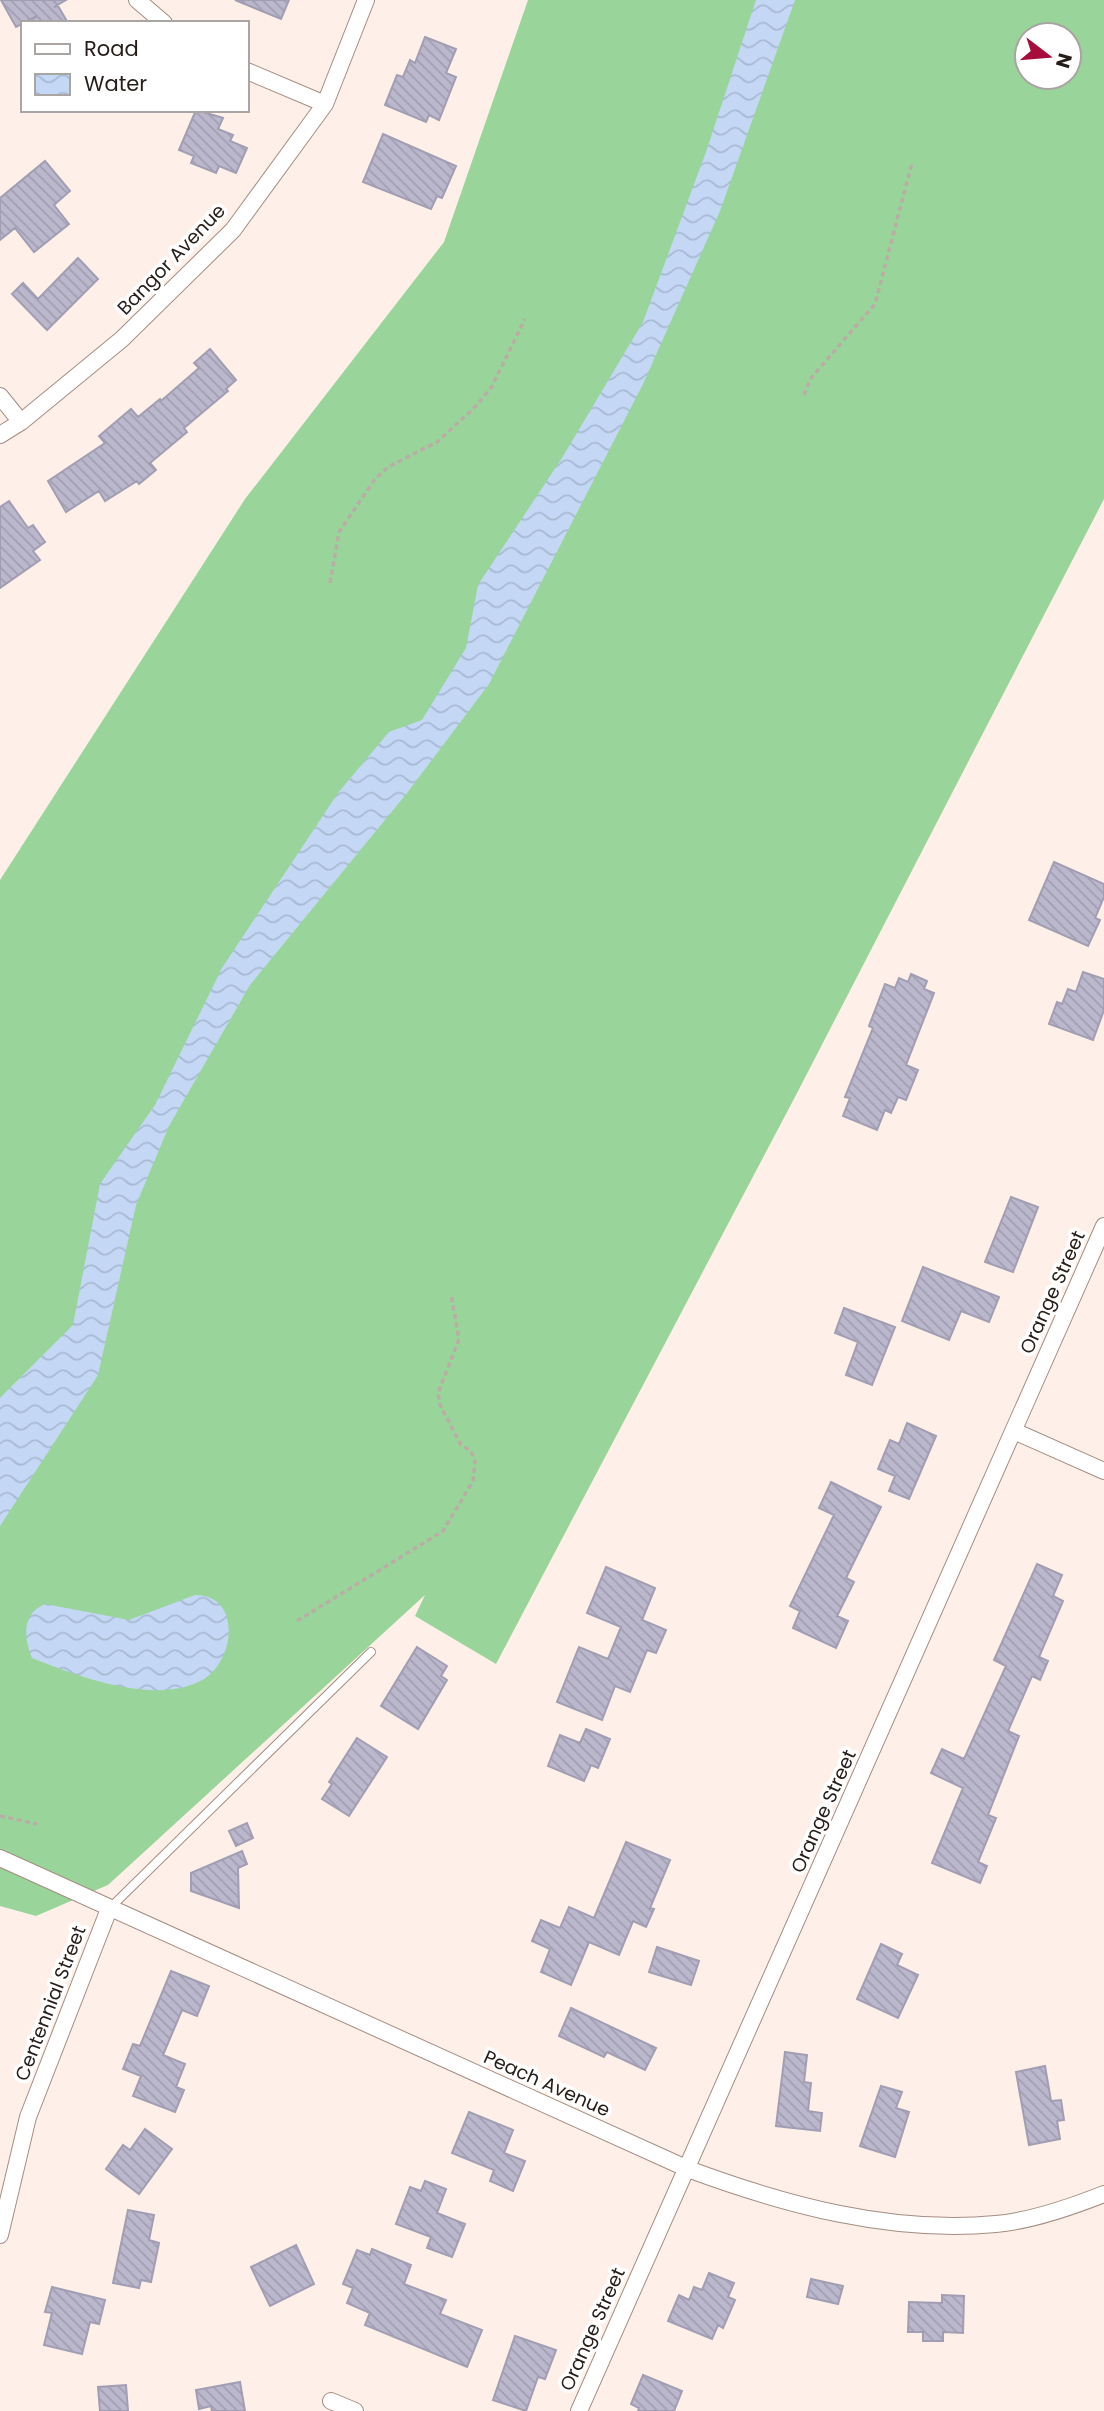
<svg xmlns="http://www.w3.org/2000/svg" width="1104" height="2411" font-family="Poppins,sans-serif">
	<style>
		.grass { fill: #99d59a; fill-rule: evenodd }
		.water { fill: url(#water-waves) }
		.building { fill: url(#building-back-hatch); stroke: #a19eb3; stroke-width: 2 }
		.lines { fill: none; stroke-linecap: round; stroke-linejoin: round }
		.lane-casing { stroke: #a48d82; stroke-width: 10 }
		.street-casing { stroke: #a48d82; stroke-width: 18 }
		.path { stroke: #b9ada6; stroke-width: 3.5; stroke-dasharray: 5 3.5; stroke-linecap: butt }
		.lane { stroke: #fff; stroke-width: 8 }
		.street { stroke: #fff; stroke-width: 16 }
		.labels { text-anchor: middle; stroke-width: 7; stroke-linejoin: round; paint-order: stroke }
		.street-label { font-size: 19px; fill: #261d19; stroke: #fff }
	</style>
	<defs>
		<pattern id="water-waves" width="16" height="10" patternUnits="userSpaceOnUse" patternTransform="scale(1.75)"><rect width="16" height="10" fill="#c4d8f6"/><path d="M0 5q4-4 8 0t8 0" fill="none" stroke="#a8b9d2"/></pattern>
		<pattern id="building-back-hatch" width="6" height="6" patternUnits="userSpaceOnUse" patternTransform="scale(1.75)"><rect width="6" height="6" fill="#bbb8ce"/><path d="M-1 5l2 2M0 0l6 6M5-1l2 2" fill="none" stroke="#a19eb0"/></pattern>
	</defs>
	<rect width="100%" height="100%" fill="#fef0e8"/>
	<path class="grass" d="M528,0H1104V499L796,1095L496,1664L415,1616L425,1595L108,1885L36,1916L0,1906V880L245,499L444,242ZM1027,35H1069V77H1027Z"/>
	<path class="water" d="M756,0H795L720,211L643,384L489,684L407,793L250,985L169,1126L136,1205L98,1375L0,1526V1398L73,1325L100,1184L155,1105L222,968L338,793L389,732L422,720L466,648L478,585L562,458L643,322L706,152Z
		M195,1595C242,1595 235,1660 204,1679C156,1707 78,1676 32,1658C24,1638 21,1614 45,1604L129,1620Z"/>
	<path class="building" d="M1,0H66L54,7L58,6L68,23H27L37,16L16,27Z
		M235,0H289L281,19Z
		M425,37L456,49L446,73L456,77L439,120L429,115L426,122L385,105L397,75L403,77L410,60L415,63Z
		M196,110L223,118L218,129L233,135L230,141L247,148L236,173L219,166L216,173L191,163L194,156L179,150Z
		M383,134L456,166L442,198L437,196L431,209L363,182Z
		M45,161L70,191L54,205L69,224L34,252L15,228L0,240V198Z
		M78,258L98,279L47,330L12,294L23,283L38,299Z
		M210,349L236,380L226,389L228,391L184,428L187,432L150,463L156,470L139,484L137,481L105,501L99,491L66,512L48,481L105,443L99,436L131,409L138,417L160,399L161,401L199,368L194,363Z
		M9,501L28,528L33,525L45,542L33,551L40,560L0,588V507Z
		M1054,862L1104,884V897L1095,918L1100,920L1088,946L1029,920Z
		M1083,972L1104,979V1010L1093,1040L1049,1024L1057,1002L1062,1004L1068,989L1076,992Z
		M911,974L927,981L924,989L934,993L906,1065L918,1070L906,1100L898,1097L891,1113L885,1110L877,1130L843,1116L850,1098L845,1097L873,1028L869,1026L885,984L895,988L899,978L908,982Z
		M1011,1197L1038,1207L1013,1272L985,1262Z
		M923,1267L999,1297L989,1322L961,1311L949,1340L902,1321Z
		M844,1308L895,1327L872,1385L846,1375L858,1342L835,1333Z
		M907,1423L936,1436L909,1499L889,1491L895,1476L878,1469L890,1440L899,1444Z
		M831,1482L881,1507L846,1578L854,1582L837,1616L848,1621L836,1648L793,1628L800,1611L790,1606L834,1515L819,1508Z
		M1037,1564L1062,1575L1053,1596L1063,1601L1039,1657L1048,1661L1040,1680L1032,1676L1008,1731L1019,1736L988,1815L996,1818L978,1862L987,1866L980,1883L932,1863L963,1788L931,1773L942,1749L964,1759L1006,1666L994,1660Z
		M606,1567L655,1588L642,1620L666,1630L656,1653L647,1650L630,1692L615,1686L602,1720L557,1702L579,1647L608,1659L621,1627L587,1613Z
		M417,1647L447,1666L441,1676L447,1680L418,1729L381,1706Z
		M586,1729L610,1739L598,1768L591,1765L584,1781L548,1766L560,1735L580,1743Z
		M357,1738L387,1757L349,1816L322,1799L332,1784L329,1782Z
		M247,1823L253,1838L236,1846L229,1831Z
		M626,1842L670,1860L650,1908L654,1909L646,1927L633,1921L619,1955L589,1942L571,1985L541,1972L550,1949L532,1941L541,1920L560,1928L569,1907L594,1918Z
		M242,1851L247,1864L238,1868L239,1908L191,1891V1873Z
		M881,1944L902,1954L897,1965L918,1975L898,2018L857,1999Z
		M657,1947L699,1961L691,1985L649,1972Z
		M171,1971L209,1986L197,2016L182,2010L163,2055L185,2064L176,2087L184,2090L175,2112L133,2096L141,2076L123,2069L133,2044L140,2046Z
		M571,2008L656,2048L645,2070L607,2052L604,2057L559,2036Z
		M785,2052L807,2055L804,2082L811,2083L808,2111L822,2113L820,2131L776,2126Z
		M1045,2066L1051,2101L1061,2100L1064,2120L1057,2121L1060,2139L1029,2145L1016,2072Z
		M881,2086L902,2092L896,2108L909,2112L895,2157L860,2146Z
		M469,2112L513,2130L504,2153L525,2161L513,2191L490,2181L494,2170L452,2153Z
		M145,2129L172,2149L139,2194L106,2169L123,2145L130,2150Z
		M425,2181L446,2189L437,2213L465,2224L452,2257L427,2248L431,2237L396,2224L410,2187L421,2191Z
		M128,2210L154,2215L149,2240L159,2243L151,2282L141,2280L139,2288L113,2283Z
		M296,2245L314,2284L270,2306L251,2267Z
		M372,2249L411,2265L404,2284L446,2300L440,2314L482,2330L467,2367L365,2325L370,2313L347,2303L353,2288L343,2284L357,2250L370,2255Z
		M709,2273L734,2283L728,2297L735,2300L723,2328L718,2325L712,2339L668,2321L679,2295L689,2300L694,2287L702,2290Z
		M811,2279L843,2286L838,2304L807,2297Z
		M52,2287L105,2300L99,2324L90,2322L82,2354L44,2345L52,2313L45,2312Z
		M942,2295L964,2296L963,2333L943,2332V2341H923V2332H908L909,2302L942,2303Z
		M515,2336L556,2350L545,2379L538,2377L526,2411L493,2400Z
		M643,2375L682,2391L674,2411H638L639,2408L631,2404Z
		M240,2382L245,2411H212L211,2406L199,2409L196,2390Z
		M126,2385L128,2411H100L98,2387Z"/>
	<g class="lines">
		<g class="lane-casing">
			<path id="lane" d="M111,1907L371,1652"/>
		</g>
		<g class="street-casing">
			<path id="street" d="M137,0L164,23
				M247,71L325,104
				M0,396L21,422
				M0,435L21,422L122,339L233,230L325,104L366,0
				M1014,1431L1104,1471
				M0,1858L688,2169C785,2205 891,2234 996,2224C1031,2221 1071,2207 1104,2194
				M0,2235L28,2117L109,1909
				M331,2401L355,2411
				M579,2411L1104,1226"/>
		</g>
		<path class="path" d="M804,395L811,378L875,304L912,163
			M330,583L339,532L375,479L388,467L437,442L473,409L491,388L525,319
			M297,1621L443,1531L473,1481L475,1461L471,1451L461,1445L440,1405L438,1393L459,1339L451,1294
			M0,1816L37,1824"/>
		<use href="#lane" class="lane"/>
		<use href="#street" class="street"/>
	</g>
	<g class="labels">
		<g class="street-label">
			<text transform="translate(171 259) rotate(-46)" y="7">Bangor Avenue</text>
			<text transform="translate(1052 1292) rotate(-66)" y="7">Orange Street</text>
			<text transform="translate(823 1811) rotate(-66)" y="7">Orange Street</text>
			<text transform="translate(50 2003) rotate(-69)" y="7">Centennial Street</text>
			<text transform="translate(547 2083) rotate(24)" y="7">Peach Avenue</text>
			<text transform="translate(592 2329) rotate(-66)" y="7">Orange Street</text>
		</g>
	</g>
	<rect x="21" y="21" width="228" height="91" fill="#ffffff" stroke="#a8a5a3" stroke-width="2"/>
	<rect x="35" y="44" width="35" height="10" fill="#ffffff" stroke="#a8a5a3" stroke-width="2"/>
	<text x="84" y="56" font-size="21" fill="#261d19">Road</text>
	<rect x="35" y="74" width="35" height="21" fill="url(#water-waves)" stroke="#a8a5a3" stroke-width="2"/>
	<text x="84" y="91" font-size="21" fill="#261d19">Water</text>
	<g transform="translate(1048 56) rotate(106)"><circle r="33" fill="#ffffff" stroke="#a8a5a3" stroke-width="2"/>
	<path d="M0-5L12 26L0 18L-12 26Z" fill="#a60d3d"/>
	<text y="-10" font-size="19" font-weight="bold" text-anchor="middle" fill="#261d19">N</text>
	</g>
</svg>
